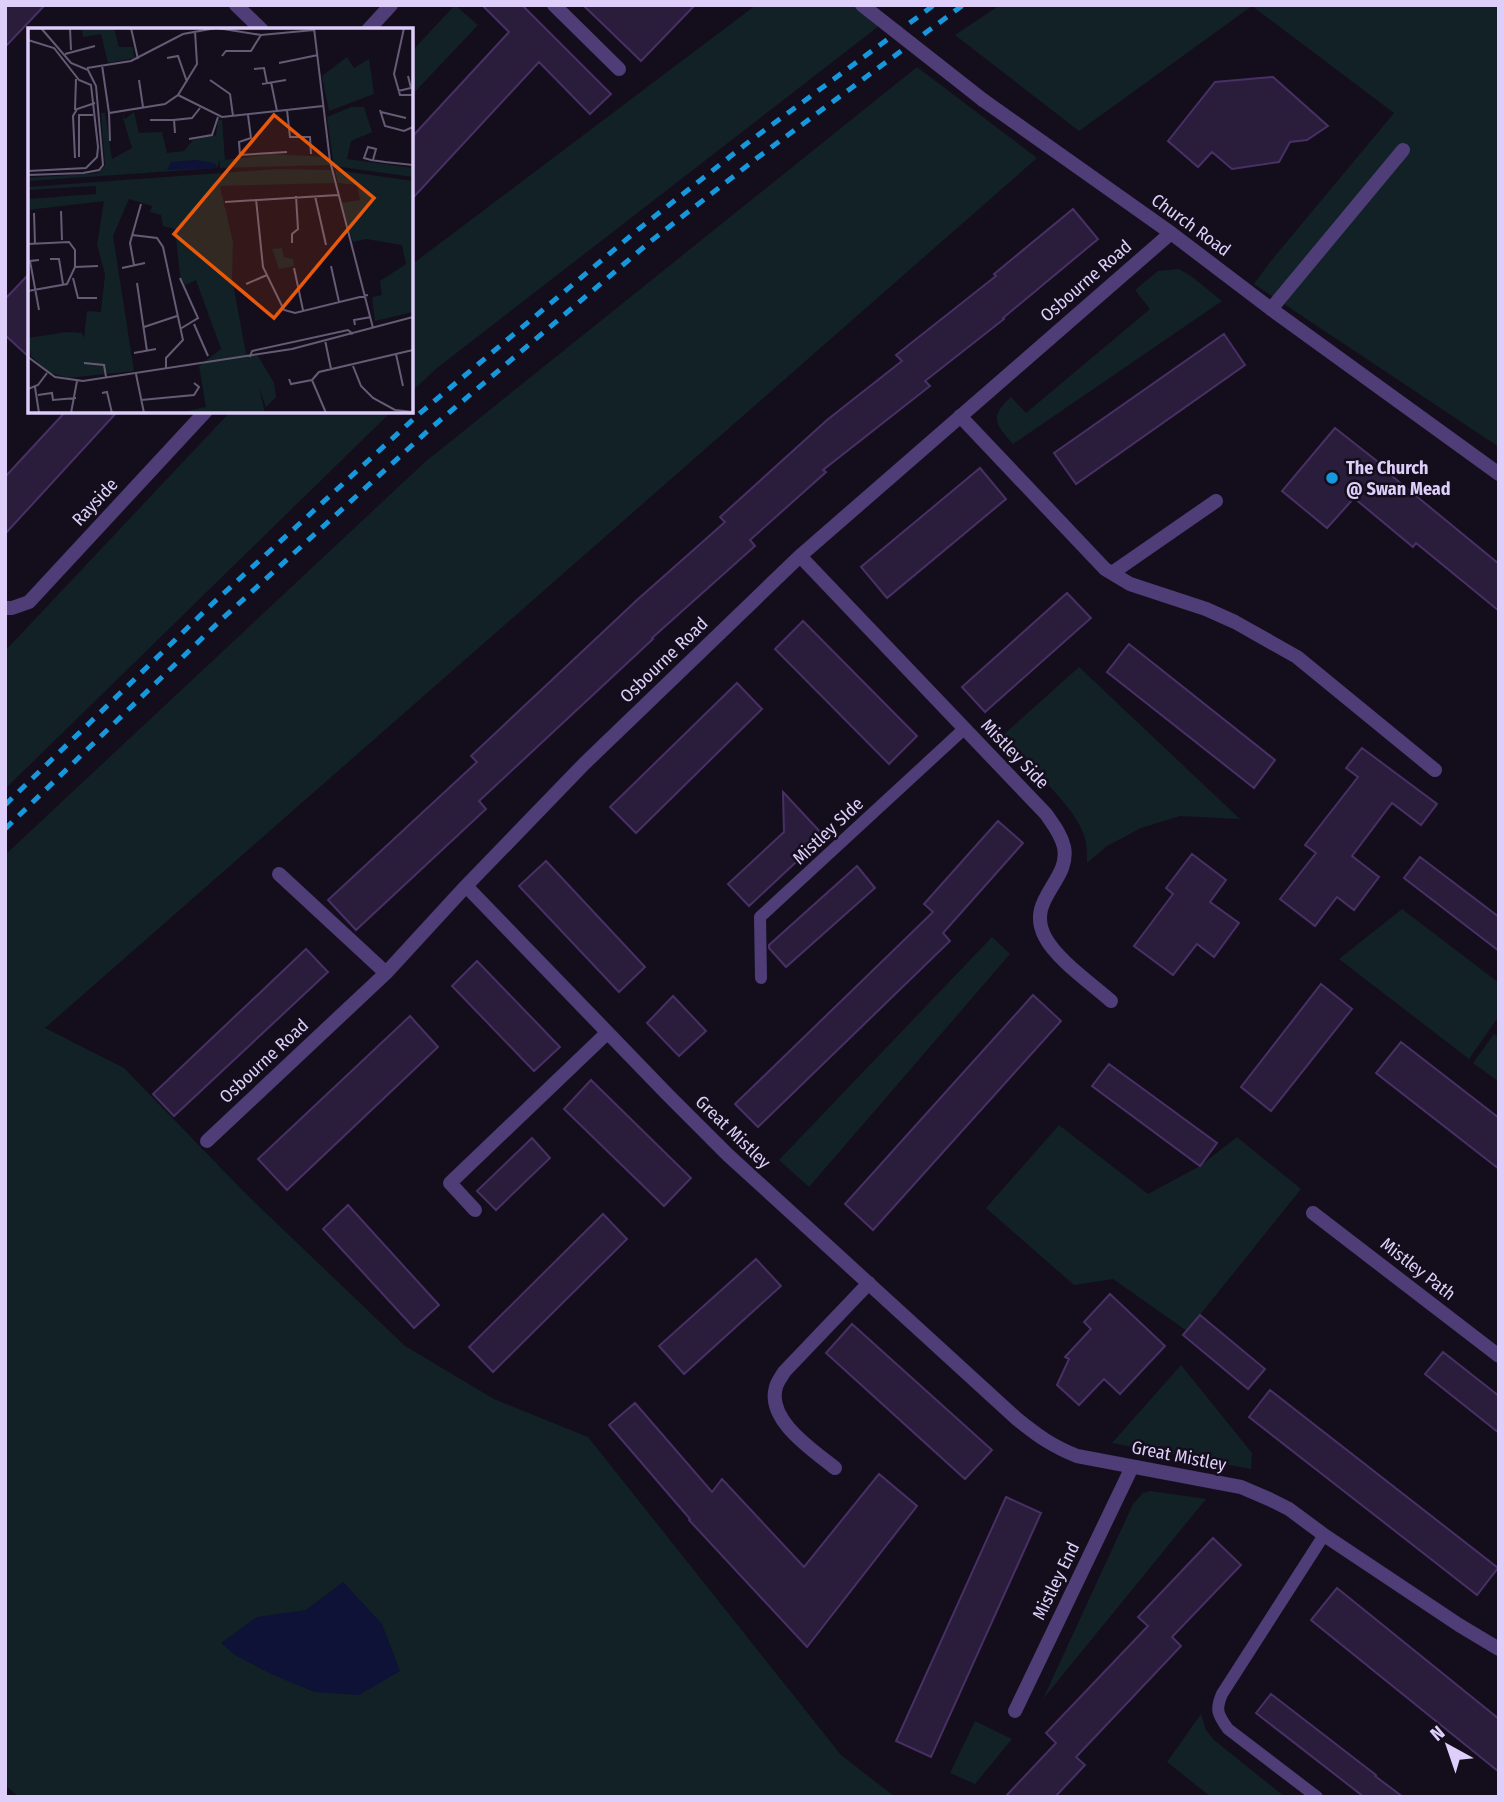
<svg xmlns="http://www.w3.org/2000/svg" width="1504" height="1802" font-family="'Fira Sans Condensed',sans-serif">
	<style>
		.green { fill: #112126 }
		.water { fill: #0d1236 }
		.building { fill: #2a1c3b; stroke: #483065; stroke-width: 2 }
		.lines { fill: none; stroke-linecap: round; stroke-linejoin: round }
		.lane { stroke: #4e3d77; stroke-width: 12 }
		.street { stroke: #4e3d77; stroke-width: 14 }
		.rail { stroke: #1798dd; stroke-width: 5; stroke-dasharray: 10 9; stroke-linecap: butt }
		.street-bridge { stroke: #4e3d77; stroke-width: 14 }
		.poi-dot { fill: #1798dd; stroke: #140e1c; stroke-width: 2.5 }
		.labels { text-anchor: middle; stroke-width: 5; stroke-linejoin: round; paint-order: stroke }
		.street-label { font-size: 18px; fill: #decefa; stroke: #140e1c }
		.poi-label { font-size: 18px; font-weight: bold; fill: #decefa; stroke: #140e1c; text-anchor: start }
		.inset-road { fill: none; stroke: #655b75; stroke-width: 2 }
		.view { fill: #e8590c; fill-opacity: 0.15; stroke: #e8590c; stroke-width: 3.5 }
		.inset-edge { fill: none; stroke: #decefa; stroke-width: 3.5 }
	</style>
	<rect width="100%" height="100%" fill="#140e1c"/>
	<path class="green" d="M455,5L478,25L411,96V52Z
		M756,5H854L884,22L437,368L411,392V265Z
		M1000,5H1499V447L1254,284L1270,262L1394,113L1252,6L1079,131L955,35Z
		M917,67L1037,158L45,1028L124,1068L246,1194L405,1346L494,1399L588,1437L841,1755L895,1797H19L5,1785V855L425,462Z
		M1179,269L1191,276L1222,301L1013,444C995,424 989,417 1011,397L1026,413L1150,309L1135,290L1158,271Z
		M231,411H392L5,789V651Z
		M1079,667L1240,819L1180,816L1141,828L1107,846L1087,863C1087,851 1087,841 1082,830C1068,799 1025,763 1000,738Z
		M1402,909L1499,983V1016L1469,1059L1339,959Z
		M992,937L1010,954L809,1187L779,1160Z
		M1494,1034L1499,1038V1082L1473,1063Z
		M1059,1125L1148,1194L1200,1166L1237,1137L1301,1189L1187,1331L1113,1279L1074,1285L986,1208Z
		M1181,1365L1252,1453L1251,1469L1112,1443Z
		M1150,1491L1206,1499L1043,1699L1133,1504L1143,1493Z
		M1201,1714L1206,1730L1214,1740L1285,1797H1211L1167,1762Z
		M975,1721L1012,1739L975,1784L950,1773Z"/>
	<path class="water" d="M343,1582L382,1624L400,1671L359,1695L314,1692L271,1674L235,1655L221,1643L257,1617L306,1610Z"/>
	<path class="building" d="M5,5H45L5,47Z
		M482,5H522L611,94L590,114L539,62L411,200V138L509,32Z
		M583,5H695L641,61Z
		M1273,77L1328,126L1307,140L1290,142L1279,162L1232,169L1212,152L1198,167L1168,141L1215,82Z
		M1073,209L1098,239L1003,318L1004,319L925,381L930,386L823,470L826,472L750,540L755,546L652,638L653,639L479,801L486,809L356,930L328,900L477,762L471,756L637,600L725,522L720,517L827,420L902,361L896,355L996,276L994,274Z
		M30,273V358L5,335V299Z
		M1224,334L1245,365L1076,484L1054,453Z
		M66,411H118L5,534V477Z
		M1335,428L1382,465L1381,467L1499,564V611L1416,543L1413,547L1354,498L1327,528L1282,491Z
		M980,468L1006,499L887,598L861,567Z
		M1067,593L1091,618L985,712L962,687Z
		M803,621L917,736L889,764L775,649Z
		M1129,644L1275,760L1254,788L1107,672Z
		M737,683L762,709L636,833L610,807Z
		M1362,748L1437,804L1421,825L1392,803L1352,856L1379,877L1354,910L1337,897L1315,926L1280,899L1316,853L1305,845L1358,777L1346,768Z
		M783,792L824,836L749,906L728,884L784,832Z
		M998,821L1023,843L943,933L950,941L758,1127L735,1104L933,912L924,904Z
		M1192,854L1226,880L1210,902L1239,923L1214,957L1197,944L1173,975L1134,946L1173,894L1166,888Z
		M1420,857L1499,917V951L1404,878Z
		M546,861L645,967L619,992L519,886Z
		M857,866L875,888L786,967L769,948V945Z
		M306,949L328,972L174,1116L153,1094Z
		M477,961L560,1047L534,1071L452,986Z
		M1321,984L1352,1009L1271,1111L1241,1087Z
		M1033,995L1061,1021L873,1230L845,1204Z
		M673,996L706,1031L679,1056L647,1023Z
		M410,1016L438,1047L287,1190L258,1159Z
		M1401,1042L1499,1118V1169L1376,1073Z
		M1109,1064L1217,1143L1200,1166L1092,1086Z
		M591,1080L691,1178L664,1206L564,1109Z
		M532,1138L550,1158L496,1210L477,1191Z
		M348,1205L439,1305L414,1328L323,1229Z
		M603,1214L627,1239L493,1372L469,1347Z
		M756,1259L781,1286L684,1374L659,1346Z
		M1110,1294L1165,1346L1120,1394L1104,1379L1079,1405L1057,1385L1069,1359L1065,1357L1091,1329L1084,1322Z
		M1200,1315L1265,1369L1248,1389L1183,1335Z
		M852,1324L992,1450L965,1479L826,1353Z
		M1443,1352L1499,1396V1433L1425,1374Z
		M1270,1390L1498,1568L1477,1595L1249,1417Z
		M635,1403L712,1492L722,1479L804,1567L879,1474L917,1506L807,1647L689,1520L690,1519L609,1425Z
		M1006,1497L1041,1513L931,1757L896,1741Z
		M1213,1538L1241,1565L1172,1637L1181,1646L1076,1757L1085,1765L1055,1797H1005L1056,1743L1046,1733L1148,1626L1138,1617Z
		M1337,1588L1499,1719V1772L1311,1620Z
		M1271,1694L1376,1775L1375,1776L1403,1797H1364L1256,1713Z"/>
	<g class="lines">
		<path class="lane" d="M761,978L760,917L964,729
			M1317,1797L1228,1729C1218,1715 1215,1710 1222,1694L1324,1535"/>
		<path class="street" d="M236,5L262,30
			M554,5L619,69
			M368,30L391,5
			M983,100L1171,233L1271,309L1499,474
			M1271,309L1403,150
			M960,416L1105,569L1130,584L1206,609L1235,622L1297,657L1435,770
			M800,556L1046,814C1053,824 1061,834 1064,847C1071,881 1025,899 1045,937C1057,960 1092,984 1111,1001
			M1112,573L1216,501
			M5,608H12L29,602L206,411
			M279,874L386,973
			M466,886L667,1094L728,1155L1017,1419C1038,1436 1052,1446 1077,1456L1241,1487L1269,1499L1289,1509L1324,1535L1459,1625L1499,1649
			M207,1141L386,973L466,886L585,763L800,556L1171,233
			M475,1210L450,1183L607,1033
			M1313,1213L1499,1356
			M835,1468C813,1450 766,1420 776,1387C777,1382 782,1376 784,1372L869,1283
			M1015,1711L1132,1467"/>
		<path class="rail" d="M5,805L211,605L419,414L640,228L746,144L934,5
			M5,829L223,618L431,428L651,241L757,158L963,5"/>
		<path class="street-bridge" d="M862,5L983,100"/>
	</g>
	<circle class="poi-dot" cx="1332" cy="478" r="7"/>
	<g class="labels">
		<g class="street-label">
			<text transform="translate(1191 225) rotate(36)" y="6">Church Road</text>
			<text transform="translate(1086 281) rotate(-41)" y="6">Osbourne Road</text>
			<text transform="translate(95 502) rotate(-47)" y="6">Rayside</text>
			<text transform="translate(664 660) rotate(-44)" y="6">Osbourne Road</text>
			<text transform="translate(1015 754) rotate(46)" y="6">Mistley Side</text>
			<text transform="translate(828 831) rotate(-43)" y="6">Mistley SIde</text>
			<text transform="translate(264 1061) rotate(-43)" y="6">Osbourne Road</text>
			<text transform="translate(733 1132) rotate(44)" y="6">Great Mistley</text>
			<text transform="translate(1418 1269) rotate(38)" y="6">Mistley Path</text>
			<text transform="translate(1179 1456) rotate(11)" y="6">Great Mistley</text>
			<text transform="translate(1056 1581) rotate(-64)" y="6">Mistley End</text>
		</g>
		<g class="poi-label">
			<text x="1346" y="474">The Church<tspan x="1346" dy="21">@ Swan Mead</tspan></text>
		</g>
	</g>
	<g transform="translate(28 28)">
		<rect width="385" height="385" fill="#140e1c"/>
		<path d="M86,0L91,19H105L106,30L80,35L73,6L55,9L54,2ZM319,29L326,40L341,31L346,66L301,83L294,48ZM323,79H336L344,104L323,113L319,131L385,140V149L306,138L299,89ZM106,84L111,105L134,104L139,125L156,123L165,112L188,107L190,92H194L197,132L243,126L300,129L303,137L192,140V132L189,140L0,153V150L70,145L77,137L73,85H77L84,131L104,120L94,87L97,91ZM249,141L303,142L306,155L192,158L205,214L204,250L218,326L230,328L246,355L248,369L238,379L231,360L237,385H150L178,379L171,338L193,321L168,252L157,257L152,247L147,201L135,198L133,187L122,184L124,178L101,171L85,208L106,343L40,350L20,344L3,328L0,310L39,304L54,305L56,310L59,283L73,284L77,246L69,217L76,173L0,182V171L68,166V158L0,162V159ZM307,142L385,153V284L347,293L344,269L354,267L352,253L378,236L374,217L338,211L325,214L313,175L332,172L329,157L310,155ZM254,220L256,229L265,231L266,238L251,241L244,221Z" fill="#112126"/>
		<path d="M167,132L187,135L189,140L139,142L143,134Z" fill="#0d1236"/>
		<path class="inset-road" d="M42,0L43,22M103,0L110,31M189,0L233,7L286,2M286,0L302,133L345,300M376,0L366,46L372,67H385M0,12L26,20L51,52L63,57L70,119L69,129L58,140L0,143M37,26L67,18M194,28L198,23H223L233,7M139,30L150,28L159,54M251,35L290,27M74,37L81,85L137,76L150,67L169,36L167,3M59,40L103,33L155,6L188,0M226,41L236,40L239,55M111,52L115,79M182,52L202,66L205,88M243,54L249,83M234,56L258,52M370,63L383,60L380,48M150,67L194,89L295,78M47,82L48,51M259,82L262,109H282L283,126M352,82L357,98L376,103L385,99M353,84L378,90M81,85L82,113M220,87L223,110L211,114L212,127L259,124M122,92H146M147,105L146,92L164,90L172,80M161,111L184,107L190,89M51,129V87H65M47,130L45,88L49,81L67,75M345,132L348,121L340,119L336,130L343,132L357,134L385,137M0,147L55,145L71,142L75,137L68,58L60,42L43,35L13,0M287,168L298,217M228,171L235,239L256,282L267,285L340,267M197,174L310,167M33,183L34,212M6,185L7,216M104,207L129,210L135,219L155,312L138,330V341M264,215V206L270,201L268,168M0,216L41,214L47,222V239L39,256L0,263M22,231H31L35,256M11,232L2,233L11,282M106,237L102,215L113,176M303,238L311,274M47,239L70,238M94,240L117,235M266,240L275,282M45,250L50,270H69M152,250L170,290L152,301M109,255L119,323M218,256L239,247M166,296L180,328M327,297L326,292L343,289M116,299L149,288M297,312L303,341M106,325L128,321M368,326L375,358M0,329L27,349L55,353L264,321L385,289M222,329L224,323L320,302L325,306M56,335L76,337L78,349M325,338L333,358L345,370L367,382L385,384M108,346L116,385M261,351L263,356L284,352M284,352L291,344L385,322M284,352L298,385M7,359L11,385M0,361L10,357L19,345M74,365L79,364L84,385M10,367L24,365L25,372L48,370M113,372L166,367L171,359L166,355M43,385L49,353"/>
		<path class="view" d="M246,87L346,170L246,290L146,206Z"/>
		<rect width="385" height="385" class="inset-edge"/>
	</g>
	<rect width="1504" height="1802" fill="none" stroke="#decefa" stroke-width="14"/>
	<g transform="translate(1448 1746) rotate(320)" stroke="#140e1c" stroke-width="5" paint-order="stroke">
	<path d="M0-5L12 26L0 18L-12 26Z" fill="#decefa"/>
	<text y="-10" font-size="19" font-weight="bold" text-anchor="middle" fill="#decefa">N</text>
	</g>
</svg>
